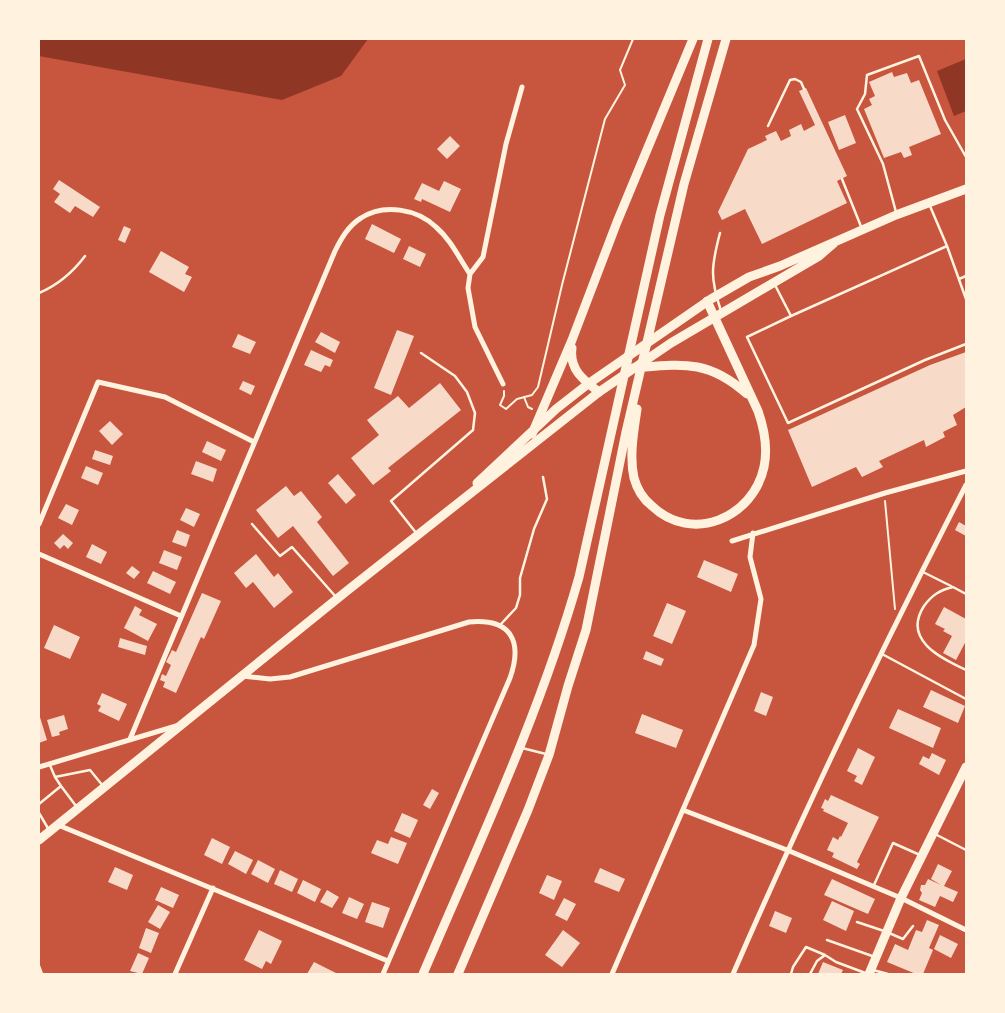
<svg xmlns="http://www.w3.org/2000/svg" width="1005" height="1013" font-family="'Zilla Slab',serif">
	<style>
		.water { fill: #8f3625 }
		.building { fill: #f7dbc8 }
		.lines { fill: none; stroke-linecap: round; stroke-linejoin: round }
		.path { stroke: #fff3e0; stroke-width: 2 }
		.service { stroke: #fff3e0; stroke-width: 2.5 }
		.minor { stroke: #fff3e0; stroke-width: 5 }
		.primary { stroke: #fff3e0; stroke-width: 9 }
		.trunk { stroke: #fff3e0; stroke-width: 9 }
	</style>
	<rect width="100%" height="100%" fill="#c8553d"/>
	<path class="water" d="M39,39H368L341,76L282,100L39,56Z
		M966,59V111L954,116L937,71Z"/>
	<path class="building" d="M892,72L894,77L907,73L911,83L919,80L941,134L909,147L912,155L904,158L901,152L884,158L864,109L872,105L869,99L875,96L869,82Z
		M806,88L847,176L837,181L847,203L762,244L745,209L722,220L718,212L748,149L767,140L765,136L776,131L781,141L791,136L789,130L801,124L804,131L815,125L799,91Z
		M845,115L856,143L839,150L828,122Z
		M450,136L460,146L447,159L437,149Z
		M59,180L100,207L93,217L75,206L70,213L54,202L60,194L53,189Z
		M444,181L461,189L450,212L422,199L421,202L414,199L422,183L439,191Z
		M372,224L401,239L394,253L365,239Z
		M124,226L131,229L125,243L118,240Z
		M409,246L426,254L420,267L403,259Z
		M161,251L189,267L185,274L192,277L184,292L149,272Z
		M397,330L414,336L391,395L374,388Z
		M321,332L340,342L335,353L315,342Z
		M238,334L256,342L250,354L232,347Z
		M311,350L333,360L330,367L325,365L321,372L304,365Z
		M966,352V407L953,415L957,425L943,432L945,437L926,447L924,440L879,461L883,467L862,477L856,467L812,487L788,430L930,365Z
		M243,381L255,386L251,395L239,389Z
		M440,383L461,410L388,468L391,471L373,485L351,458L379,435L367,420L398,396L409,408Z
		M110,421L123,434L112,445L99,431Z
		M207,441L226,450L221,461L202,452Z
		M95,450L113,456L110,465L92,459Z
		M196,461L217,469L213,482L191,474Z
		M86,466L103,473L98,485L81,478Z
		M338,474L356,495L346,504L328,483Z
		M286,486L294,496L301,491L322,517L317,522L349,563L333,576L293,526L278,538L256,510Z
		M66,504L79,510L72,525L58,518Z
		M186,508L200,514L194,527L180,520Z
		M959,522L966,526V536L955,530Z
		M177,530L190,535L186,547L172,542Z
		M63,534L73,543L68,549L64,545L60,549L54,543Z
		M92,544L107,552L101,564L86,557Z
		M164,550L182,557L177,570L159,563Z
		M256,554L274,577L278,573L293,592L274,608L253,582L246,588L234,573Z
		M704,560L738,574L731,592L697,577Z
		M132,566L140,572L134,579L126,573Z
		M153,571L176,582L170,594L147,583Z
		M202,593L221,601L204,639L201,637L176,693L163,687L165,682L160,680L162,674L166,676L171,665L166,662L172,650L176,652Z
		M667,603L686,611L672,644L653,636Z
		M135,606L142,610L139,615L157,624L148,641L124,628Z
		M944,607L966,619V641L956,660L943,653L952,636L943,631L945,629L935,624Z
		M54,625L80,637L70,659L44,648Z
		M120,638L147,646L145,655L118,647Z
		M646,651L664,659L661,666L643,659Z
		M931,690L965,706L958,723L923,707Z
		M761,692L773,697L766,716L754,711Z
		M102,693L127,704L119,721L98,711L101,706L97,704Z
		M898,709L941,728L933,748L889,728Z
		M39,714L47,740L39,743Z
		M642,714L683,730L676,748L635,733Z
		M64,715L68,729L59,732L60,735L52,737L47,720Z
		M858,748L875,757L862,785L854,781L857,776L847,771Z
		M932,753L946,760L939,775L919,764L923,756L929,759Z
		M432,789L439,793L430,809L423,805Z
		M831,795L879,817L857,862L860,864L857,869L832,857L834,853L827,850L833,837L838,840L840,836L841,837L848,823L823,811L824,809L821,808L825,799L828,801Z
		M402,813L418,820L410,838L394,831Z
		M391,837L407,843L398,864L371,853L377,840L388,844Z
		M212,838L230,847L222,864L204,855Z
		M235,851L253,860L246,874L228,864Z
		M258,860L275,869L268,883L251,874Z
		M938,864L952,871L944,886L958,892L953,902L940,896L935,907L919,900L922,893L920,890L921,885H925L928,879L941,885L931,879Z
		M115,867L133,875L127,890L108,882Z
		M600,868L625,879L619,892L594,882Z
		M280,870L298,879L292,892L274,884Z
		M547,875L562,881L554,900L539,893Z
		M832,879L875,899L868,914L824,895Z
		M303,880L321,889L315,902L297,893Z
		M161,887L179,895L173,908L155,900Z
		M327,890L339,897L332,908L320,902Z
		M349,897L364,904L357,919L342,913Z
		M564,898L576,904L567,921L555,915Z
		M832,901L854,911L846,931L823,920Z
		M372,902L390,908L383,928L365,922Z
		M158,905L170,912L160,929L148,922Z
		M775,911L792,918L786,933L769,926Z
		M927,920L939,925L929,948L933,950L923,974H916L887,962L895,944L908,950L916,930L922,932Z
		M146,928L159,933L151,953L139,948Z
		M259,930L282,941L271,964L266,961L262,969L244,960Z
		M563,930L580,943L562,967L545,955Z
		M940,935L958,944L951,958L934,949Z
		M138,953L149,958L142,974L130,971Z
		M314,962L338,974H307Z
		M823,962L843,970L841,974H818Z"/>
	<g class="lines">
		<path class="path" d="M504,391V396L500,405L506,409L517,399L532,395L538,387L562,285L605,119L625,85L620,70L633,39
			M524,397L528,407L532,409
			M885,501L895,609"/>
		<path class="service" d="M768,126L790,80L795,79L801,82L804,89
			M842,179L862,229
			M896,212L883,164L857,109L865,94L867,75L919,56L945,120L966,157
			M720,233C711,267 710,278 721,311
			M947,246L966,299
			M959,279L966,276
			M775,285L791,316L947,246L930,206
			M39,293C58,285 73,272 85,256
			M791,316L747,337L788,423L925,360L966,344
			M252,524L280,556L292,547L336,597
			M417,534L391,501L473,430L475,413L467,392L455,376L421,353
			M923,572L951,586
			M966,594L953,587C940,590 932,595 924,606C902,640 941,658 966,670
			M501,624L516,608L520,595V578L534,529L547,499L543,477
			M882,654L966,699
			M522,748L546,754
			M49,763L55,777L61,786
			M55,777L90,770L103,786
			M39,804L61,786L76,806
			M39,813L49,830
			M935,834L966,850
			M874,885L893,843L920,855
			M857,922L884,931
			M889,933L903,939L913,926
			M827,940L875,957
			M39,966L42,974
			M873,970L888,974
			M791,974L793,967L806,947L825,955
			M810,974L817,961L825,955L836,962L868,974"/>
		<path class="minor" d="M470,274L483,257L506,144L522,87
			M470,274L468,288L475,327L503,384
			M39,524L98,382L165,397L254,442
			M732,541L885,493L966,471
			M39,554L181,616
			M242,676L270,679L290,677L469,622C511,618 523,641 510,678L383,974
			M130,739L335,251C341,239 348,226 361,218C384,203 417,209 436,227C451,240 459,258 470,274
			M39,767L176,726
			M683,810L787,850L901,898L966,930
			M58,825L388,961
			M175,974L213,888
			M612,974L754,645L761,599L750,557L753,533
			M733,974C805,808 883,646 966,485"/>
		<path class="primary" d="M477,483L556,409L588,384L711,299L749,277L780,266L896,215L966,189
			M39,840L348,590L599,392L671,343L819,256L834,243
			M869,974L901,898L966,767"/>
		<path class="trunk" d="M572,348C569,369 583,380 599,392
			M633,368C682,364 708,359 747,394
			M637,409C634,430 629,456 634,478C637,489 643,499 652,506C692,544 753,518 764,467C768,448 764,428 758,411L707,301
			M532,434L572,340L617,222L693,39
			M423,974C479,843 540,714 579,577L660,215L708,39
			M458,974L528,810L549,755L568,686L586,630L626,432L684,184L726,39"/>
	</g>
	<rect width="1005" height="1013" fill="none" stroke="#fff3e0" stroke-width="80"/>
</svg>
